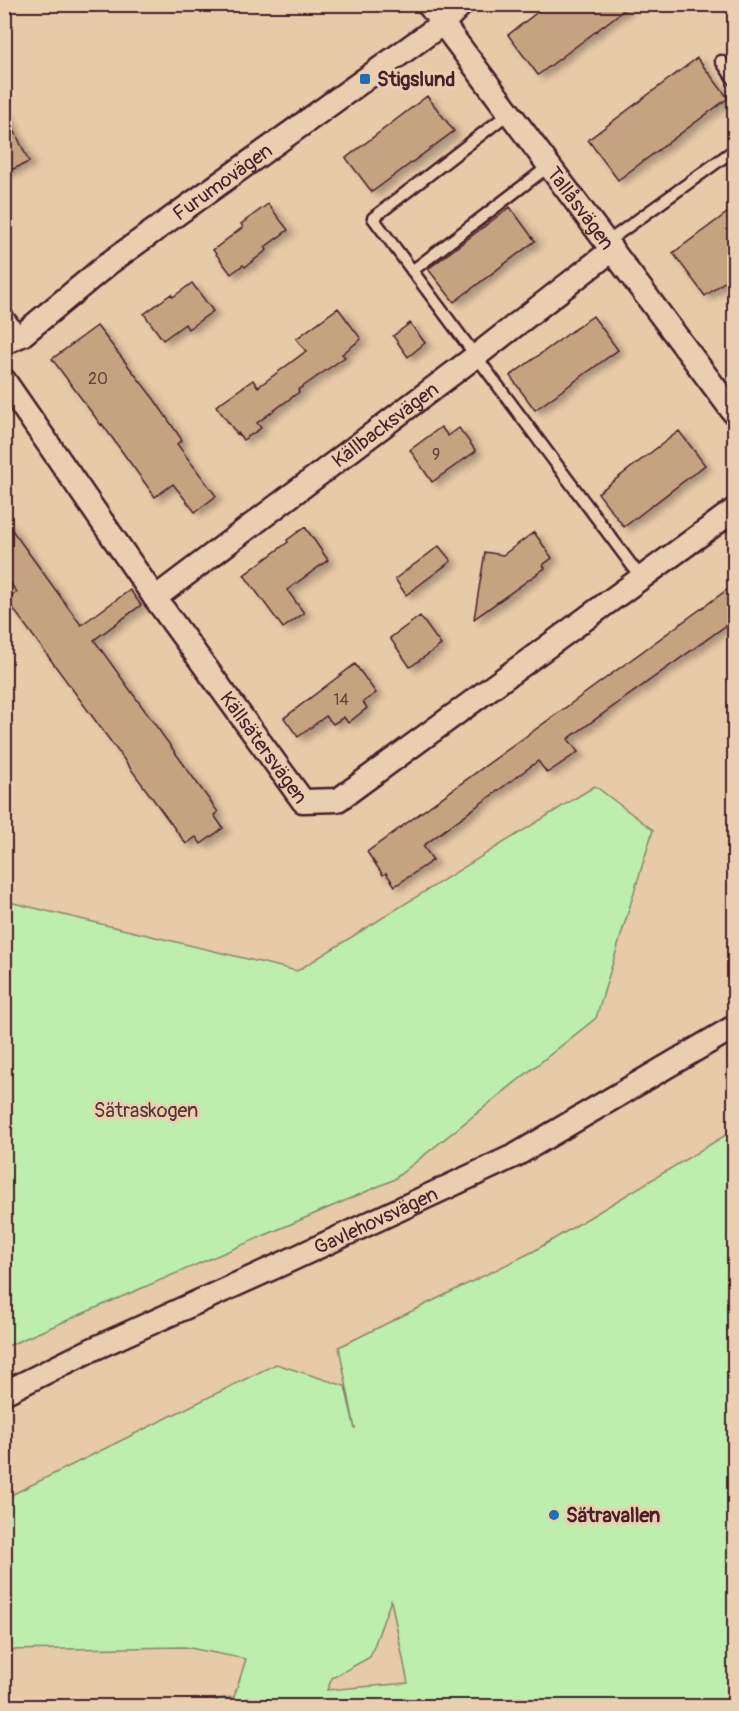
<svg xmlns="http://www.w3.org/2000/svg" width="739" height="1711" font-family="Pangolin,sans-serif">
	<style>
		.green { fill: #bdeead; stroke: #84866c; stroke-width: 1.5; fill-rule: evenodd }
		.building { fill: #c6a380; stroke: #4a1f2b; stroke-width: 1.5; filter: url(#shadow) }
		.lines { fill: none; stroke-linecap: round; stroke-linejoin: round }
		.service-casing { stroke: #4a1f2b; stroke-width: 15 }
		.minor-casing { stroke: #4a1f2b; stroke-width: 27 }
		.service { stroke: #e9cfb0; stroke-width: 10 }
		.minor { stroke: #e9cfb0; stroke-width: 22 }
		.poi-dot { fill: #1f6fb2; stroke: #e9cfb0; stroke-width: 2 }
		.labels { text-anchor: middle; stroke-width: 6; stroke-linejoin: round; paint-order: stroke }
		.number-label { font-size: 16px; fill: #694040 }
		.poi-label { font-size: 20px; font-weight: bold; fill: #4a1f2b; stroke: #e9cfb0; text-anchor: start }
		.street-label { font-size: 20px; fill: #4a1f2b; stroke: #e9cfb0 }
		.park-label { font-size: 20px; fill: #563438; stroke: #e9cfb0 }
	</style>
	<defs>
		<filter id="shadow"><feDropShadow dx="6" dy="4" stdDeviation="3" flood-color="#0004"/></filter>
	</defs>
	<rect width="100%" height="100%" fill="#e7caa7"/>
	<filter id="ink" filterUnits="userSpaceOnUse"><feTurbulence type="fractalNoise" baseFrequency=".0167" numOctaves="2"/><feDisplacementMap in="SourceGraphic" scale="12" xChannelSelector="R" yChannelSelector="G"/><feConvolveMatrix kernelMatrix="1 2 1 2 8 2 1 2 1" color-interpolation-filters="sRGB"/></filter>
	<g filter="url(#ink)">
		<path class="green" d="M595,786L653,830L596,1018L393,1180L5,1347V901L297,971Z
			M734,1130V1706H218L216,1699L234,1697L246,1659L185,1647L5,1650V1498L276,1364L345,1386L355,1429L339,1347L534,1251ZM391,1600L408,1683L327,1690L332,1678L370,1657Z"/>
		<path class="building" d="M548,4H632L538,75L508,35Z
			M697,58L728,98L618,180L588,140Z
			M427,96L454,131L372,192L346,158Z
			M4,108L29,162L4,173Z
			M268,204L288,230L265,247L267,250L245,267L243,265L231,274L213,250L243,227L241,224Z
			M510,207L535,241L454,302L428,269Z
			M735,207V274L705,296L673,253Z
			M192,283L213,311L188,329L185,324L163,340L144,314L171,294L173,297Z
			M338,308L361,339L342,354L345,357L298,390L299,392L257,423L261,428L243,440L238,433L237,434L216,406L253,380L258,387L306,351L296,339Z
			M593,316L618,350L535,410L510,376Z
			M410,323L425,343L408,357L393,336Z
			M97,326L154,399L182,440L177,444L216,496L195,512L173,484L155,497L102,424L101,425L52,359Z
			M441,427L448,436L459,428L476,451L432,482L410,450Z
			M679,431L705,465L624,527L598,493Z
			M4,519L81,625L130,590L141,605L94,640L218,812L214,815L223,828L201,844L196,837L186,844L6,599L17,592L4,575Z
			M305,527L328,560L287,590L304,613L283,628L244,575L288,542L287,540Z
			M534,532L552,558L543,565L545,568L474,619L485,552L503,555Z
			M439,546L451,561L406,595L395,579Z
			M735,584V619L568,739L578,752L547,773L538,761L423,846L433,860L395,886L386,873L383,875L367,852Z
			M420,616L441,645L410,667L390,638Z
			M355,664L376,693L363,702L367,708L348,723L344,717L333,724L326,716L298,737L284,718Z"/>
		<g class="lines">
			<g class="service-casing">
				<path id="service" d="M721,61L734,80
					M509,113L373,218L642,579
					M607,242L734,150
					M412,271L549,166
					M4,311L22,335"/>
			</g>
			<g class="minor-casing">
				<g id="minor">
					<path id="s1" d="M428,4L734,413"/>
					<path id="s2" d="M4,343L22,335L109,263L442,24L462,4"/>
					<path id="s3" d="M4,380L155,598L303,801L338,800L734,510"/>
					<path id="s4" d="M155,598L476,356L612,250"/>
					<path id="s5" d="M4,1393L91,1350L284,1263L516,1155L734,1027"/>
				</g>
			</g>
			<use href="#service" class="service"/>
			<use href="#minor" class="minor"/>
		</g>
	</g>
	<g class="poi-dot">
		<rect x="359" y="73" width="12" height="12" rx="3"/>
		<circle cx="554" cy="1515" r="6"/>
	</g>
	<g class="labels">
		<g class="number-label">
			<text x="98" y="384">20</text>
			<text x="436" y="460">9</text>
			<text x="341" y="705">14</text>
		</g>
		<g class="poi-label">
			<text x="377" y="86">Stigslund</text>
			<text x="566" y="1522">Sätravallen</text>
		</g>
		<g class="street-label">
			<text dy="7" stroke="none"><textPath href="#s2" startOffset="272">Furumovägen</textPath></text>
			<text dy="7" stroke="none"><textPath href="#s1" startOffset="255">Tallåsvägen</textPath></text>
			<text dy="7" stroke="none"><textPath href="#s4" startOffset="288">Källbacksvägen</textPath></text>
			<text dy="7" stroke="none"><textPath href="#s3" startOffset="450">Källsätersvägen</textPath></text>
			<text dy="7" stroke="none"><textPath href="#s5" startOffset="410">Gavlehovsvägen</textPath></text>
		</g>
		<g class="park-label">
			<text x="146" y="1117">Sätraskogen</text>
		</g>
	</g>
	<rect width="739" height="1711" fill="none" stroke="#e9cfb0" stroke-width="24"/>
	<rect x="12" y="12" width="715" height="1687" fill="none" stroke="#4a1f2b" stroke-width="2" filter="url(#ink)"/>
</svg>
